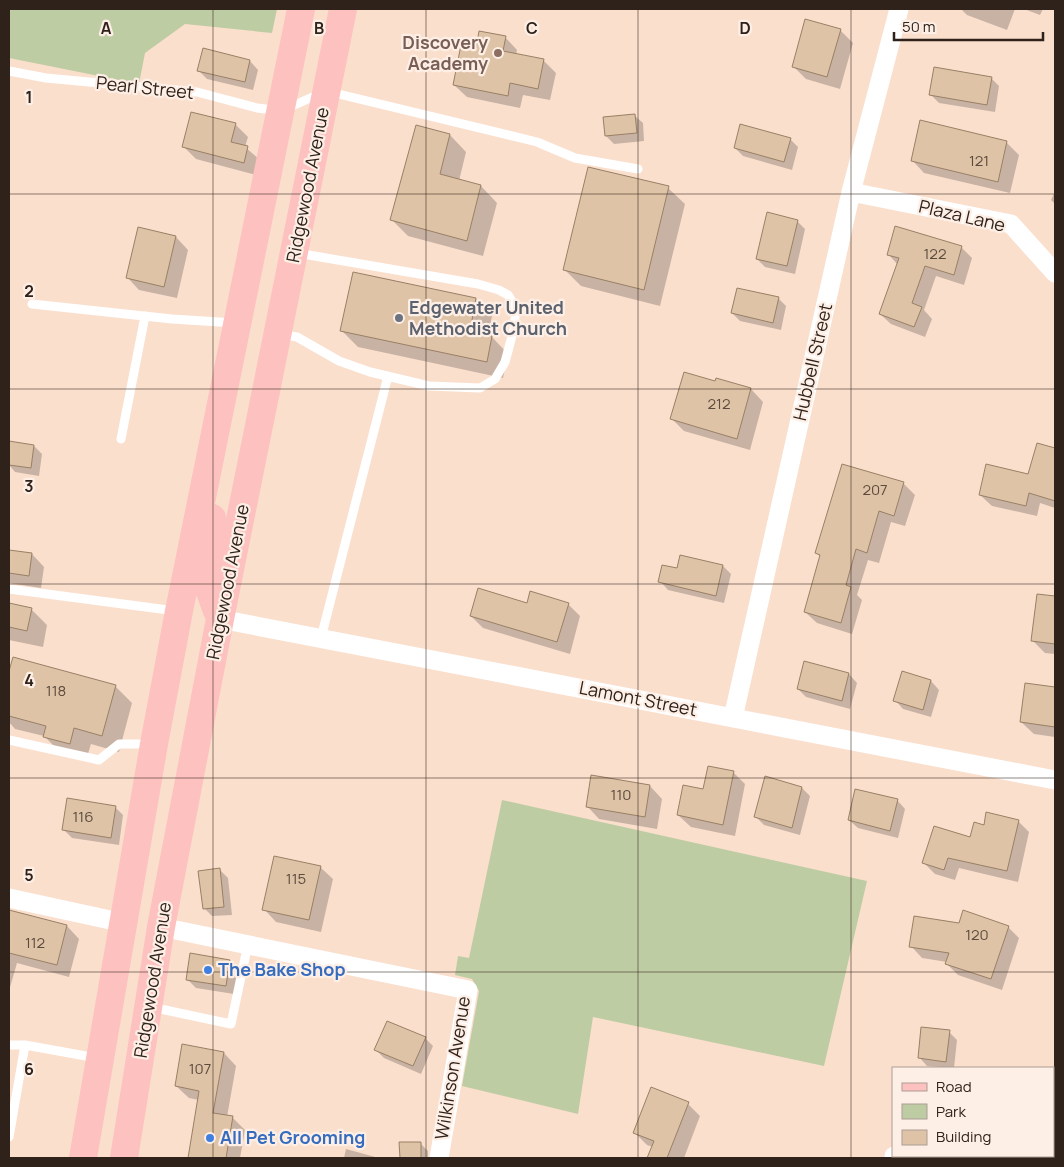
<svg xmlns="http://www.w3.org/2000/svg" width="1064" height="1167" font-family="Manrope,sans-serif">
	<style>
		.green { fill: #becca3 }
		.shadow { fill: #0003 }
		.building { fill: #dec3a6; stroke: #998065 }
		.lines { fill: none; stroke-linecap: round; stroke-linejoin: round }
		.lane { stroke: #fff; stroke-width: 9 }
		.street { stroke: #fff; stroke-width: 19 }
		.primary { stroke: #fdc2bf; stroke-width: 28 }
		.grid { fill: none; stroke: #2f221a; stroke-width: 1; stroke-opacity: 0.55 }
		.education-dot { fill: #8d6e63; stroke: #fdefe6; stroke-width: 2 }
		.worship-dot { fill: #6b7280; stroke: #fdefe6; stroke-width: 2 }
		.shop-dot { fill: #3f7fe0; stroke: #fdefe6; stroke-width: 2 }
		.labels { text-anchor: middle; stroke-width: 4.5; stroke-linejoin: round; paint-order: stroke }
		.number-label { font-size: 15px; fill: #5b4a3d }
		.education-label { font-size: 18px; font-weight: bold; fill: #785e54; stroke: #fdefe6; text-anchor: end }
		.street-label { font-size: 18px; fill: #2f221a; stroke: #fdefe6 }
		.worship-label { font-size: 18px; font-weight: bold; fill: #5b616d; stroke: #fdefe6; text-anchor: start }
		.shop-label { font-size: 18px; font-weight: bold; fill: #366cbe; stroke: #fdefe6; text-anchor: start }
		.grid-label { font-size: 16px; text-anchor: middle; font-weight: bold; fill: #2f221a; stroke: #fdefe6; stroke-width: 4.5; stroke-linejoin: round; paint-order: stroke }
	</style>
	<rect width="100%" height="100%" fill="#fbdfcd"/>
	<path class="green" d="M9,9H277L272,33L185,24L145,53L139,84L9,58Z
		M502,800L867,881L824,1066L593,1017L578,1114L462,1086L479,991L472,979L455,975L458,956L469,958Z"/>
	<path class="shadow" d="M961,9H1015L1007,30L967,15Z
		M1024,9H1043L1040,15Z
		M840,30L853,43L840,89L806,79L793,66Z
		M505,37L517,50L516,55L543,60L556,73L550,100L523,95L520,108L467,97L454,85L477,49Z
		M250,61L258,70L253,90L207,79L199,71Z
		M991,78L999,86L995,112L939,103L931,95Z
		M634,115L643,123L644,141L614,144L606,136Z
		M235,124L248,137L245,147L260,160L256,175L196,159L184,147Z
		M417,126L450,135L466,152L459,181L481,186L497,203L483,256L408,236L392,220Z
		M790,139L798,147L792,170L743,156L735,148Z
		M1007,143L1019,155L1010,193L924,173L912,160Z
		M668,188L685,204L660,306L581,286L564,269Z
		M1055,191V204L1051,200Z
		M797,221L805,229L795,274L765,267L757,259Z
		M176,237L188,250L177,298L139,290L127,277Z
		M961,247L972,258L964,285L936,276L924,310L932,319L925,337L891,324L880,314L898,265L888,254Z
		M354,273L476,299L492,316L488,336L492,337L508,354L503,378L358,347L342,331Z
		M778,298L786,306L781,330L740,321L732,313Z
		M716,380L751,389L763,402L750,450L684,431L672,419L715,383Z
		M11,442L34,446L42,454L39,476L15,472L9,465Z
		M1038,445L1055,450V508L1040,503L1037,516L992,506L980,495L1029,475Z
		M903,483L915,495L905,526L891,522L879,563L868,560L857,595L862,600L852,634L817,623L805,612L821,557L816,553Z
		M9,551L32,554L44,567L41,588L9,583Z
		M723,566L731,574L724,603L668,590L660,581L678,570Z
		M1038,595L1055,597V654L1045,653L1033,641Z
		M9,604L31,609L47,625L43,647L9,640Z
		M528,604H568L580,616L570,654L483,628L471,616Z
		M13,658L115,686L132,703L119,752L91,744L86,760L61,753L44,736L15,729L9,722V675Z
		M805,662L849,674L857,683L850,709L806,697L798,689Z
		M903,673L931,681L939,690L931,717L903,709L895,700Z
		M1026,685L1055,688V737L1034,734L1021,722Z
		M733,772L745,784L735,836L691,827L678,815Z
		M766,778L802,788L810,796L800,835L764,825L756,817Z
		M650,786L662,799L657,829L599,819L587,806Z
		M897,800L905,809L898,838L858,828L849,820Z
		M115,807L123,815L119,845L72,838L64,830Z
		M1018,821L1029,832L1018,882L959,868L955,880L935,874L924,863L971,838L985,826Z
		M320,867L333,879L321,932L276,922L264,909Z
		M220,870L228,878L232,915L212,916L204,908Z
		M9,911L67,926L79,939L69,977L17,963L9,991Z
		M960,924L1008,927L1019,938L1002,990L958,975L947,964V962L922,958L911,946Z
		M230,961L238,969L234,994L196,988L187,979Z
		M949,1032L957,1040L954,1068L927,1066L919,1057Z
		M425,1038L433,1046L421,1074L384,1058L376,1050Z
		M183,1046L224,1053L236,1066L227,1117L233,1118L245,1130L240,1158H189L199,1100L189,1098L176,1086Z
		M688,1104L700,1116L684,1158H648L653,1147L647,1145L635,1133Z
		M420,1143L428,1151V1158H401L400,1144Z
		M346,1149L379,1158H344Z"/>
	<path class="building" d="M805,19L841,29L827,77L792,67Z
		M479,31L506,36L503,51L544,59L538,89L510,83L508,96L453,85L461,45L476,48Z
		M203,48L250,60L245,82L197,71Z
		M934,67L992,77L987,105L929,95Z
		M191,112L236,123L231,142L248,146L244,163L182,147Z
		M635,114L637,133L605,136L603,117Z
		M920,120L1007,141L998,182L911,161Z
		M740,124L791,138L784,162L734,148Z
		M416,125L450,134L440,174L481,185L467,241L390,220Z
		M588,167L669,186L644,290L563,270Z
		M767,212L798,220L787,266L756,259Z
		M895,226L962,246L954,275L925,266L912,303L922,307L914,327L879,314L899,258L887,255Z
		M138,227L176,236L164,287L126,278Z
		M353,272L476,298L470,331L492,336L487,362L340,331Z
		M737,288L779,297L773,323L731,313Z
		M684,372L715,381L716,378L751,388L737,439L670,419Z
		M9,441L34,445L31,468L9,465Z
		M1037,443L1055,448V501L1029,493L1026,506L979,495L986,464L1028,474Z
		M842,464L904,482L894,516L879,511L867,553L856,549L846,585L851,587L841,623L804,612L820,555L815,553Z
		M9,550L32,553L29,576L9,573Z
		M680,555L723,565L716,596L658,582L662,565L677,568Z
		M478,588L527,603L530,591L569,603L557,642L470,616Z
		M1037,594L1055,596V644L1031,641Z
		M9,603L32,608L27,631L9,627Z
		M13,657L116,685L102,736L74,728L70,744L43,737L46,726L9,716V671Z
		M804,661L849,673L842,701L797,689Z
		M902,671L931,680L923,710L893,701Z
		M1025,683L1055,687V727L1020,722Z
		M708,766L734,771L723,825L677,815L683,785L703,789Z
		M591,775L650,785L645,817L586,807Z
		M765,776L802,787L792,828L754,817Z
		M855,789L898,799L890,831L848,820Z
		M67,798L116,806L111,838L62,830Z
		M986,812L1019,820L1007,871L948,858L944,870L922,863L934,826L970,837L974,822L984,825Z
		M274,856L321,866L309,920L262,910Z
		M220,868L224,907L203,909L198,871Z
		M9,910L67,925L57,965L9,953Z
		M963,910L1009,926L991,979L945,964L949,953L909,947L914,916L959,923Z
		M190,953L230,960L226,986L186,980Z
		M387,1021L426,1037L413,1066L374,1050Z
		M921,1027L950,1030L946,1062L918,1058Z
		M182,1044L224,1052L213,1113L233,1116L226,1158H188L199,1091L175,1086Z
		M651,1087L689,1102L667,1158H647L654,1141L633,1133Z
		M399,1142H421V1158H400Z"/>
	<g class="lines">
		<path class="lane" d="M9,71L46,78L197,92L257,108L281,111L326,91L537,142L575,158L638,169
			M32,304L172,319L235,323
			M279,334L297,337L339,361L370,372L429,386L480,388L495,379L505,362L515,325V306L508,295L499,290L478,284L297,253
			M121,439L145,316
			M9,589L176,611
			M321,638L388,376
			M9,740L99,760L119,744H151
			M151,1007L231,1024L248,944
			M9,1045H25L97,1058
			M9,1137L25,1045"/>
		<path class="street" d="M851,192L1011,224L1055,273
			M220,619L1055,780
			M733,718L851,192L899,9
			M9,898L124,923
			M161,927L468,990L439,1158
			M894,1158V1156"/>
		<path class="primary" d="M212,518L209,589L217,611
			M83,1158L154,744L179,611L301,9
			M124,1158L161,927L220,619L343,9"/>
	</g>
	<path class="grid" d="M213,9V1158M426,9V1158M638,9V1158M851,9V1158M9,194H1055M9,389H1055M9,584H1055M9,778H1055M9,972H1055"/>
	<circle class="education-dot" cx="498" cy="53" r="5"/>
	<circle class="worship-dot" cx="399" cy="318" r="5"/>
	<g class="shop-dot">
		<circle cx="208" cy="970" r="5"/>
		<circle cx="210" cy="1138" r="5"/>
	</g>
	<g class="labels">
		<g class="number-label">
			<text x="979" y="166">121</text>
			<text x="935" y="259">122</text>
			<text x="719" y="409">212</text>
			<text x="875" y="495">207</text>
			<text x="56" y="696">118</text>
			<text x="621" y="800">110</text>
			<text x="83" y="822">116</text>
			<text x="296" y="884">115</text>
			<text x="977" y="940">120</text>
			<text x="35" y="948">112</text>
			<text x="200" y="1074">107</text>
		</g>
		<g class="education-label">
			<text x="488" y="49">Discovery<tspan x="488" dy="21">Academy</tspan></text>
		</g>
		<g class="street-label">
			<text transform="translate(145 88) rotate(6)" y="6">Pearl Street</text>
			<text transform="translate(308 185) rotate(-79)" y="6">Ridgewood Avenue</text>
			<text transform="translate(962 216) rotate(13)" y="6">Plaza Lane</text>
			<text transform="translate(813 362) rotate(-77)" y="6">Hubbell Street</text>
			<text transform="translate(228 582) rotate(-79)" y="6">Ridgewood Avenue</text>
			<text transform="translate(638 699) rotate(11)" y="6">Lamont Street</text>
			<text transform="translate(153 980) rotate(-81)" y="6">Ridgewood Avenue</text>
			<text transform="translate(453 1068) rotate(-81)" y="6">Wilkinson Avenue</text>
		</g>
		<g class="worship-label">
			<text x="409" y="314">Edgewater United<tspan x="409" dy="21">Methodist Church</tspan></text>
		</g>
		<g class="shop-label">
			<text x="218" y="976">The Bake Shop</text>
			<text x="220" y="1144">All Pet Grooming</text>
		</g>
	</g>
	<g class="grid-label">
		<text x="106" y="34">A</text>
		<text x="319" y="34">B</text>
		<text x="532" y="34">C</text>
		<text x="745" y="34">D</text>
		<text x="29" y="103">1</text>
		<text x="29" y="297">2</text>
		<text x="29" y="492">3</text>
		<text x="29" y="686">4</text>
		<text x="29" y="881">5</text>
		<text x="29" y="1075">6</text>
	</g>
	<rect width="1064" height="1167" fill="none" stroke="#2f221a" stroke-width="20"/>
	<rect x="892" y="1067" width="162" height="90" fill="#fdefe6" stroke="#ab9d94"/>
	<rect x="902" y="1083" width="25" height="8" fill="#fdc2bf" stroke="#ab9d94"/>
	<text x="936" y="1092" font-size="15" fill="#2f221a">Road</text>
	<rect x="902" y="1104" width="25" height="15" fill="#becca3" stroke="#ab9d94"/>
	<text x="936" y="1117" font-size="15" fill="#2f221a">Park</text>
	<rect x="902" y="1130" width="25" height="15" fill="#dec3a6" stroke="#ab9d94"/>
	<text x="936" y="1142" font-size="15" fill="#2f221a">Building</text>
	<path d="M894 32v8h149v-8" fill="none" stroke="#2f221a" stroke-width="2.5"/>
	<text x="902" y="32" font-size="15" fill="#2f221a" stroke="#fdefe6" stroke-width="4" paint-order="stroke">50 m</text>
</svg>
